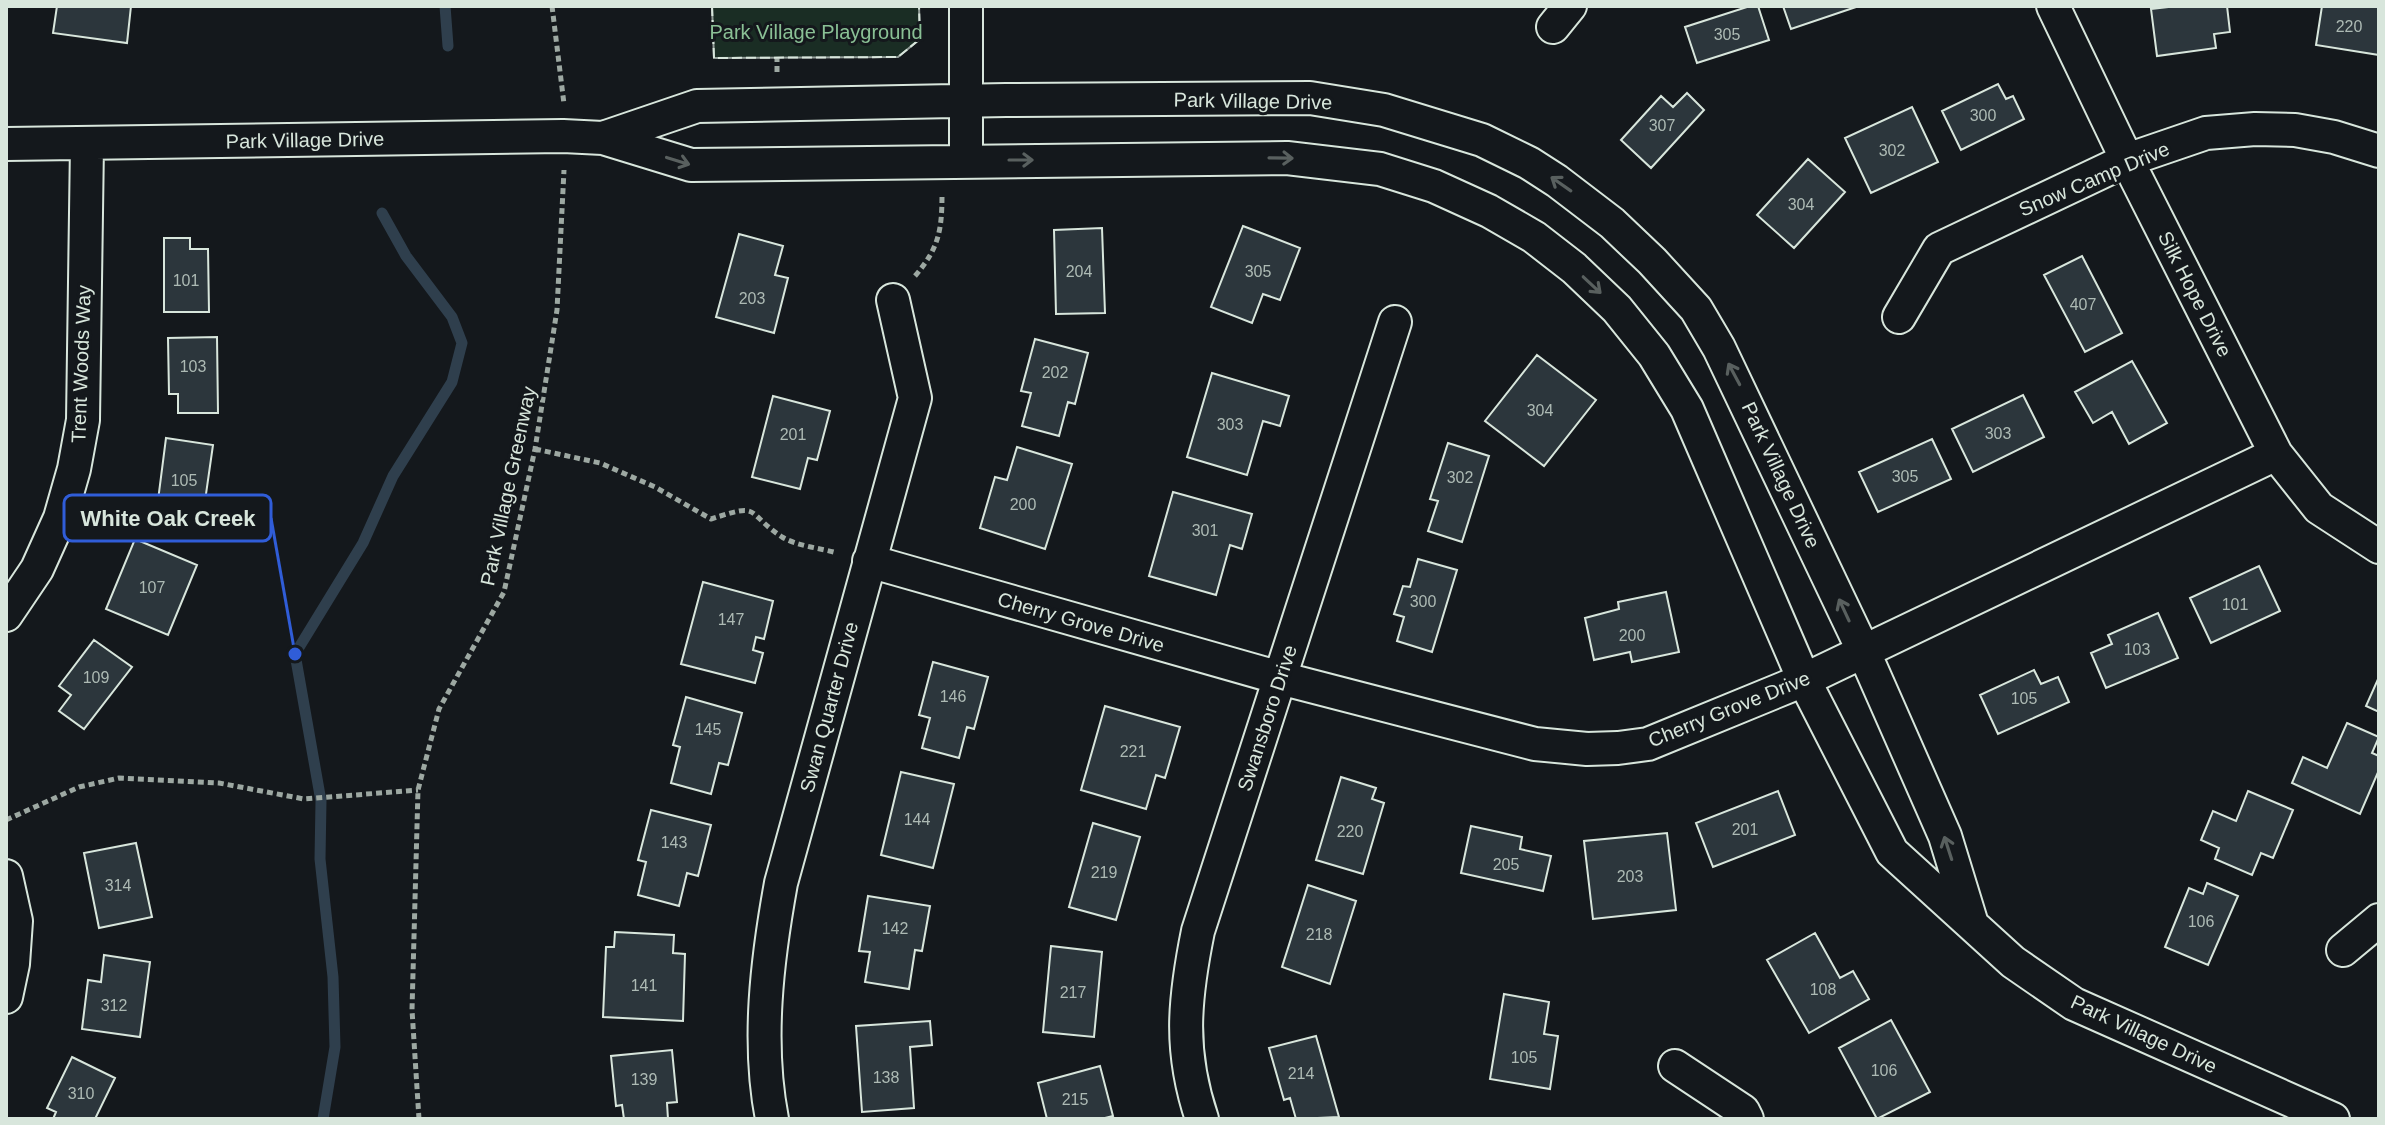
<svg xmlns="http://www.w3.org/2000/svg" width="2385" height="1125" font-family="Arial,sans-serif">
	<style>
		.green { fill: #1a2d24; stroke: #939e99; stroke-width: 2 }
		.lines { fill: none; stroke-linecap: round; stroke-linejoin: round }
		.stream { stroke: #2f3f4d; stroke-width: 11 }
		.building { fill: #2c363c; stroke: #d8e6dc; stroke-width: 2 }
		.street-casing { stroke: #d8e6dc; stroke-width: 36 }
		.path { stroke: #9da8a2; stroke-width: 5; stroke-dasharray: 6 4; stroke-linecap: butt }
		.street { stroke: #14181c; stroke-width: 32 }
		.fence { stroke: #d8e6dc; stroke-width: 2; stroke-dasharray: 10 4; stroke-linecap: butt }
		.oneway { stroke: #59605f }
		.labels { text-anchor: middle; stroke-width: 6; stroke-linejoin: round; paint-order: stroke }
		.number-label { font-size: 16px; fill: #adbab4 }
		.park-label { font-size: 20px; fill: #8ac095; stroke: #14181c }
		.street-label { font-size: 20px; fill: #d8e6dc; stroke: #14181c }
		.leader { fill: none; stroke: #305dd8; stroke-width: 3 }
		.callout-dot { fill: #305dd8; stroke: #14181c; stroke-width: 3 }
		.callout { fill: #14181c; stroke: #305dd8; stroke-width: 3 }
		.callout-label { font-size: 22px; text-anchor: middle; font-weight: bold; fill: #d8e6dc }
	</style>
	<rect width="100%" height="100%" fill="#14181c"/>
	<path class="green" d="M712,6H919L920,39L898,57L714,58Z"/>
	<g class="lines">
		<path class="stream" d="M445,6L448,46
			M323,1119L335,1047L333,977L320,859L321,801L295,654L363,543L393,476L452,382L462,343L452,317L406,256L382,213"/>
	</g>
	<path class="building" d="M57,6H131L127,43L53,33Z
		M1750,6H1758L1769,40L1697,63L1685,27Z
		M1783,6H1859L1791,29Z
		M2177,6H2227L2230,32L2214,34L2216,48L2157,56L2151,9Z
		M2322,6H2379V55L2316,45Z
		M1998,84L2006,99L2013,96L2024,119L1961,150L1942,111Z
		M1687,93L1704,110L1651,168L1621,140L1661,96L1673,107Z
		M1912,107L1938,162L1871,193L1845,138Z
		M1808,159L1845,192L1794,248L1757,215Z
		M1243,226L1300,248L1280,300L1263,294L1252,323L1211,307Z
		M1102,228L1105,313L1056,314L1054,230Z
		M739,234L783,246L775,275L788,278L774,333L716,317Z
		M164,238H190V249H208L209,312H164Z
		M2082,256L2122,333L2085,352L2044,275Z
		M217,337L218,413H178V394H169L168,338Z
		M1035,339L1088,353L1075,404L1068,402L1059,436L1022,426L1031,393L1021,391Z
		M1537,355L1596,400L1544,466L1485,421Z
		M2132,361L2167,423L2129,444L2112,412L2093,423L2075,392Z
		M1212,373L1289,396L1280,426L1263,421L1247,475L1187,457Z
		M2023,395L2044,437L1973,472L1952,429Z
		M773,396L830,411L817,460L808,458L800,489L752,477Z
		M166,438L213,445L202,522L156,516Z
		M1932,439L1951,479L1878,512L1859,472Z
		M1448,443L1489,456L1462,542L1428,531L1438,501L1430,499Z
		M1017,447L1072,464L1045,549L980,528L995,477L1007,480Z
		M1173,492L1252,514L1242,549L1230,545L1216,595L1149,576Z
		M135,539L197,565L168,635L106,609Z
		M1418,559L1457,570L1432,652L1397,641L1404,617L1394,614L1403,586L1410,587Z
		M2259,566L2280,611L2211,643L2190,598Z
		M703,582L773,601L764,639L756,637L753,650L763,653L755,683L681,664Z
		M1666,592L1679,652L1632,662L1630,652L1594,660L1585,618L1619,609L1618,602Z
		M2158,613L2178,658L2106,688L2091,653L2112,644L2108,635Z
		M94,640L132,667L84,729L59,711L71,695L59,686Z
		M933,662L988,677L974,729L967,727L959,758L922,748L930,718L919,715Z
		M2034,670L2041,684L2058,677L2069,702L1998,734L1980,695Z
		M2379,677V712L2366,706Z
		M686,697L742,713L728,765L719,763L711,794L671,783L680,747L673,745Z
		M1105,706L1180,727L1165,778L1156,775L1146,809L1081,790Z
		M2347,723L2379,737L2372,753L2379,756V770L2360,814L2292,783L2303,757L2327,768Z
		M901,772L954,784L933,868L881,855Z
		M1341,777L1376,788L1372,799L1384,803L1363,874L1316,860Z
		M1778,791L1795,835L1713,867L1696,823Z
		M2248,791L2293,810L2273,858L2261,853L2252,875L2215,859L2219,848L2201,840L2213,811L2236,821Z
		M651,810L711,825L698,876L687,873L679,906L638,895L646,862L638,860Z
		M1093,823L1140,837L1116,920L1069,907Z
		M1471,826L1522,837L1520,849L1551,856L1543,891L1461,873Z
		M1667,833L1676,910L1593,919L1584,841Z
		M136,843L152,917L99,928L84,853Z
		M2207,883L2238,896L2208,965L2165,947L2189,888L2203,894Z
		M1308,885L1356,901L1330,984L1282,967Z
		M868,896L930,906L922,951L915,950L909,989L865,982L870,952L859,951Z
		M615,932L674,935L673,953L685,954L683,1021L603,1017L606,947H614Z
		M1815,933L1840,978L1853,971L1869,999L1809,1033L1767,960Z
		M1051,946L1102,952L1094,1037L1043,1032Z
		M104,955L150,962L140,1037L82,1029L88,980L101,982Z
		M1504,994L1549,1002L1544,1034L1558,1036L1550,1089L1490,1079Z
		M1891,1020L1930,1092L1877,1119L1839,1048Z
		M930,1021L932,1045L910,1047L914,1108L862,1112L856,1026Z
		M1316,1036L1339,1117L1296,1119L1290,1098L1284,1100L1269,1048Z
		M672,1050L677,1102L667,1103L668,1119H624L622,1105L616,1106L611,1056Z
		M72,1057L115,1078L95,1119H53L56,1112L47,1108Z
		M1100,1066L1113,1116L1101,1119H1047L1038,1083Z"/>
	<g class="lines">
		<g class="street-casing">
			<path id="street" d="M966,6V162
				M2053,6L2127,160L2276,454L2319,508L2379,547
				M1553,27L1570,6
				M603,138L697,106L1006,100L1310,98L1384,110L1482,140L1529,163L1557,181L1612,223L1652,261L1696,309L1719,348L1863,650L1945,836L1971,921
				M6,144L563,136L603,138L691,165L1287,158L1380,169L1434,186L1489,211L1534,237L1574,268L1617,309L1654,355L1687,409L1804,680L1892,852L2013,962L2074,1004L2333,1119
				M1899,317L1939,249L2127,160L2206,133L2255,129L2295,130L2334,137L2379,151
				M869,561L1280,678L1535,744L1587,749L1618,748L1648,744L1804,680L2276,454
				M6,615L37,569L60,518L74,469L83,420L87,144
				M6,876L16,921L13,964L6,997
				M2343,950L2379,920
				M1675,1066L1743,1111L1747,1119
				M772,1119C757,1042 767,960 781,883L915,398L893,300
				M1202,1119C1179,1051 1184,1000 1198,931L1395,322"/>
		</g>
		<path class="path" d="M552,6L564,104
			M777,72V57
			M915,276C939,248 942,230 942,194
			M535,449L600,463L655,487L711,519C763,502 744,512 782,537C797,546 820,548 837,553
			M6,820L79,787L119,778L219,783L304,799L418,790
			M419,1119L412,1010L418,790L439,709L504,592L535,449L557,310L564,170"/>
		<use href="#street" class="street"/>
		<path class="fence" d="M712,6L714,58L898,57L920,39L919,6"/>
	</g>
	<defs><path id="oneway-shaft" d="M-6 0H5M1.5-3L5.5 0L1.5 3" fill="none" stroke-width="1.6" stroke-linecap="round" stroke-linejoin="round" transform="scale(2)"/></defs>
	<g class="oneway">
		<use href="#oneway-shaft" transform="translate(1281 158) rotate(1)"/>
		<use href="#oneway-shaft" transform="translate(1021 160)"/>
		<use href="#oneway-shaft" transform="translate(678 161) rotate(17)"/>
		<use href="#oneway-shaft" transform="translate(1561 184) rotate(-145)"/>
		<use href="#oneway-shaft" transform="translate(1592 285) rotate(43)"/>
		<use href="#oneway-shaft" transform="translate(1734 374) rotate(-118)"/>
		<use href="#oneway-shaft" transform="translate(1844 610) rotate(-115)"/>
		<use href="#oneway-shaft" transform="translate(1948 848) rotate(-108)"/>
	</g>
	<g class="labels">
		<g class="number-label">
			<text x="2349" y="32">220</text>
			<text x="1727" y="40">305</text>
			<text x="1983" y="121">300</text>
			<text x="1662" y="131">307</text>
			<text x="1892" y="156">302</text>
			<text x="1801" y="210">304</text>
			<text x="1079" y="277">204</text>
			<text x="1258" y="277">305</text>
			<text x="186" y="286">101</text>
			<text x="752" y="304">203</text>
			<text x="2083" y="310">407</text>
			<text x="193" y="372">103</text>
			<text x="1055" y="378">202</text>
			<text x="1540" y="416">304</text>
			<text x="1230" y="430">303</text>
			<text x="1998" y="439">303</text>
			<text x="793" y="440">201</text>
			<text x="1905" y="482">305</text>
			<text x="1460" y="483">302</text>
			<text x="184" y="486">105</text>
			<text x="1023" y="510">200</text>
			<text x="1205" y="536">301</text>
			<text x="152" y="593">107</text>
			<text x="1423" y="607">300</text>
			<text x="2235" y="610">101</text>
			<text x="731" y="625">147</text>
			<text x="1632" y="641">200</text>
			<text x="2137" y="655">103</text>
			<text x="96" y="683">109</text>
			<text x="953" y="702">146</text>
			<text x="2024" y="704">105</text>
			<text x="708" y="735">145</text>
			<text x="1133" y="757">221</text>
			<text x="917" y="825">144</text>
			<text x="1745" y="835">201</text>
			<text x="1350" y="837">220</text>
			<text x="674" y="848">143</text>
			<text x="1506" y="870">205</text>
			<text x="1104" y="878">219</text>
			<text x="1630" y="882">203</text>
			<text x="118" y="891">314</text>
			<text x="2201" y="927">106</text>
			<text x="895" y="934">142</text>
			<text x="1319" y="940">218</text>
			<text x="644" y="991">141</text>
			<text x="1823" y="995">108</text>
			<text x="1073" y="998">217</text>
			<text x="114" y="1011">312</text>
			<text x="1524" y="1063">105</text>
			<text x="1884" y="1076">106</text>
			<text x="1301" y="1079">214</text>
			<text x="886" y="1083">138</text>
			<text x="644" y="1085">139</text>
			<text x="81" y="1099">310</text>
			<text x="1075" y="1105">215</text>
		</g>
		<g class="park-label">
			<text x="816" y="39">Park Village Playground</text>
		</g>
		<g class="street-label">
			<text transform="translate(1253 101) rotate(1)" y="7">Park Village Drive</text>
			<text transform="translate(305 140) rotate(-1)" y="7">Park Village Drive</text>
			<text transform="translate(2094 179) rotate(-23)" y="7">Snow Camp Drive</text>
			<text transform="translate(2195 294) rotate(63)" y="7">Silk Hope Drive</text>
			<text transform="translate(81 364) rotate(-88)" y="7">Trent Woods Way</text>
			<text transform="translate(1781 475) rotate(65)" y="7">Park Village Drive</text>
			<text transform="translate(508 486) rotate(-78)" y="7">Park Village Greenway</text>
			<text transform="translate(1081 622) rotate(16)" y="7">Cherry Grove Drive</text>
			<text transform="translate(829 707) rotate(-75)" y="7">Swan Quarter Drive</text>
			<text transform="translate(1729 709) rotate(-22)" y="7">Cherry Grove Drive</text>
			<text transform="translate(1267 718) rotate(-72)" y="7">Swansboro Drive</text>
			<text transform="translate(2144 1034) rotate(25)" y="7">Park Village Drive</text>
		</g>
	</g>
	<path class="leader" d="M295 654L271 518"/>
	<circle class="callout-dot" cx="295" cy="654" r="8"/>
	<rect class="callout" x="64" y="495" width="207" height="46" rx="8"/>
	<g class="callout-label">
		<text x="168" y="526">White Oak Creek</text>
	</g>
	<rect width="2385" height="1125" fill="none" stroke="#d8e6dc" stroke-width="16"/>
</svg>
